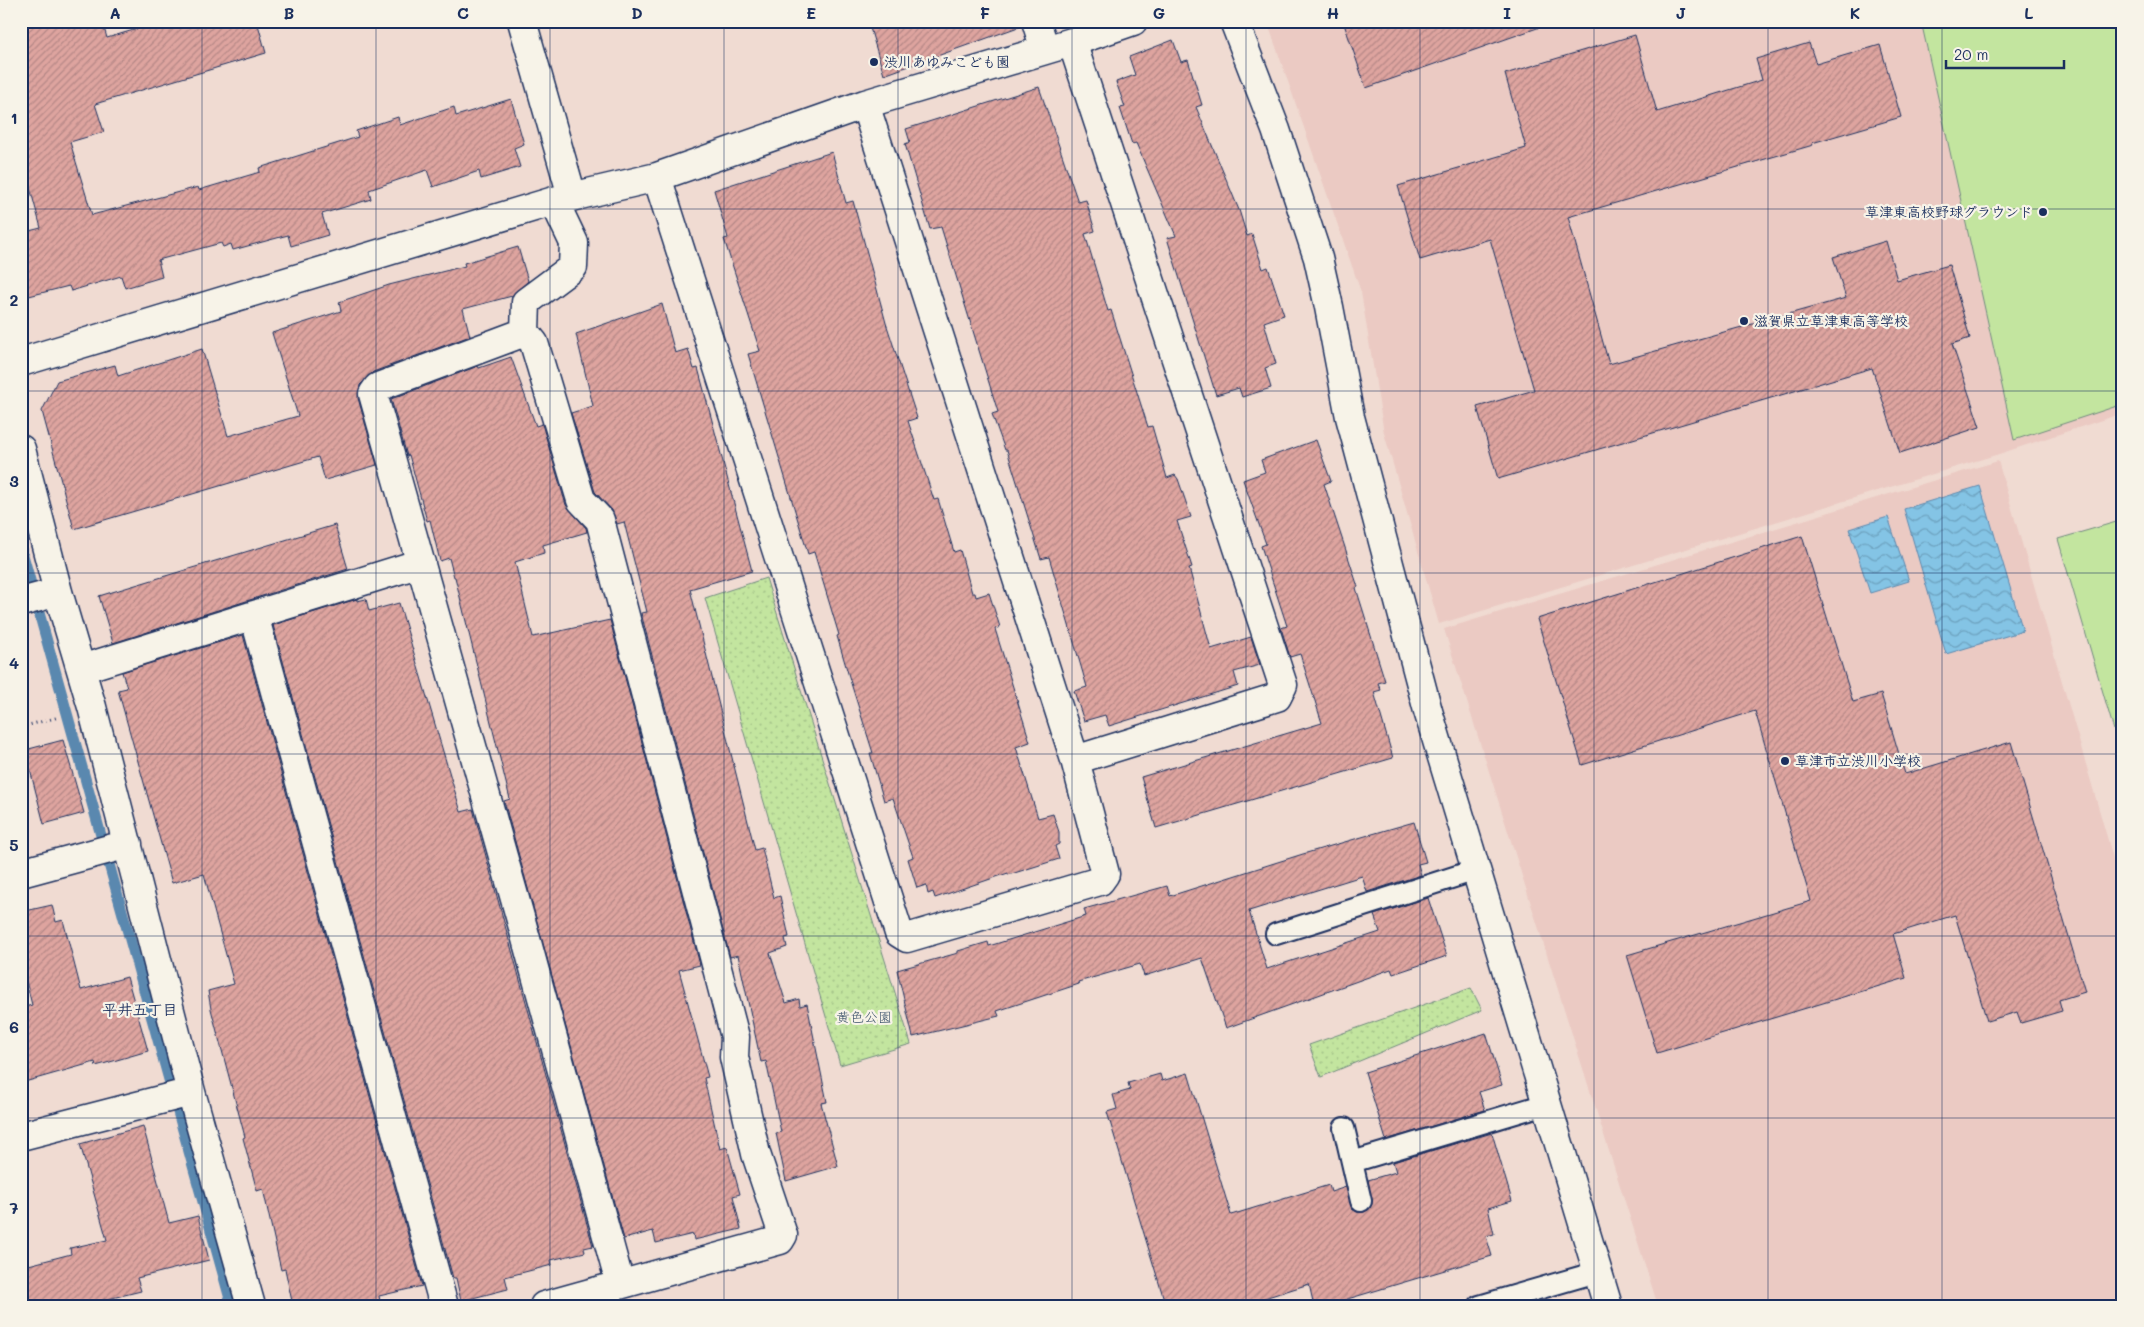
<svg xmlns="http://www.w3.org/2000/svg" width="2144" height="1327" font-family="Mali,'Klee One',sans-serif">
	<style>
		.built { fill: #ebcac3 }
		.park { fill: url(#park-dots); stroke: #6f8a7e }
		.pitch { fill: #c3e59f; stroke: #6f8a7e }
		.water { fill: url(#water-waves); stroke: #5a88af }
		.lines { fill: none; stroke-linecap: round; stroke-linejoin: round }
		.stream { stroke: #5a88af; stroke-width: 11 }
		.building { fill: url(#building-hatch); stroke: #1b2f5e }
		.service-casing { stroke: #1b2f5e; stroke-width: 24 }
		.minor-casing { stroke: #1b2f5e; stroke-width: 31 }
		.tertiary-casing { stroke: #1b2f5e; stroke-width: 31 }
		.path { stroke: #1b2f5e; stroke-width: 3; stroke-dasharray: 1 4; stroke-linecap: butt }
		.service { stroke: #f7f3e8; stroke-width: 20 }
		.minor { stroke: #f7f3e8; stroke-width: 28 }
		.tertiary { stroke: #f7f3e8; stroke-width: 28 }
		.grid { fill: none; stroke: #1b2f5e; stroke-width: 1; stroke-opacity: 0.55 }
		.poi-dot { fill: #1b2f5e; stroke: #f7f3e8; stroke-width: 2 }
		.labels { text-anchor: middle; stroke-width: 4.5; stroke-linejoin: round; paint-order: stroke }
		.poi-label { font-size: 14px; font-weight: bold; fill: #1b2f5e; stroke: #f7f3e8; text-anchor: start }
		.park-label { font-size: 14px; fill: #3d536b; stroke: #f7f3e8 }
		.neighbourhood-label { font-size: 15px; font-weight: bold; fill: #1b2f5e; stroke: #f7f3e8 }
		.neatline { fill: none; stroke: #1b2f5e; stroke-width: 2 }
		.grid-label { font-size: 16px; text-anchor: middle; font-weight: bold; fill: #1b2f5e }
	</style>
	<defs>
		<pattern id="park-dots" width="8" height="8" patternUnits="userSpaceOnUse" patternTransform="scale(1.25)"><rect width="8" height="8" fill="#c3e59f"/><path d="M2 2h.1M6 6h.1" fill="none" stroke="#a7c58b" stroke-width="1.8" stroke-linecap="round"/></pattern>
		<pattern id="water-waves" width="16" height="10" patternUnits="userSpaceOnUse" patternTransform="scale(1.25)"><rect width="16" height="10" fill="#84c4e5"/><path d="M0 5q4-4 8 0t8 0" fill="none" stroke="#6ba0bd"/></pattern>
		<pattern id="building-hatch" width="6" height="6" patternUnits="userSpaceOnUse" patternTransform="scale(1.25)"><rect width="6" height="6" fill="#dea49f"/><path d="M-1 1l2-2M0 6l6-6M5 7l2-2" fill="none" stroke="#b38685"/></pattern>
	</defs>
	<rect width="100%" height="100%" fill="#f0dbd2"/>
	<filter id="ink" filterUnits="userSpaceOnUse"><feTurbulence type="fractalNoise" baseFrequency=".02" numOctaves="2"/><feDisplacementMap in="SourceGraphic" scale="10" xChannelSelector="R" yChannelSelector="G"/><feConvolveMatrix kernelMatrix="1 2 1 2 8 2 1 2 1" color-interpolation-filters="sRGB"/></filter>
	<g filter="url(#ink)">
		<path class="built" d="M1267,21H2123V413L1999,454L1439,624L1384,433L1361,292Z
			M1998,461L2123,892V1306H1658L1444,629Z"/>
		<path class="park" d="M766,578L911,1044L840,1065L705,598Z
			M1471,988L1482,1010L1321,1077L1309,1045Z"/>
		<path class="pitch" d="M1921,21H2123V404L2014,440Z
			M2123,520V761L2058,539Z"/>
		<path class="water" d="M1980,486L2023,631L1946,654L1904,509Z
			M1888,517L1909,581L1870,593L1849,529Z"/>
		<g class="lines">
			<path class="stream" d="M21,548L232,1306"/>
		</g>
		<path class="building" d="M21,21H102L107,38L163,21H257L266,53L95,104L104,132L70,142L92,215L198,187L199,190L260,172L259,168L358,137L356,131L398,117L400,125L454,107L456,116L511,99L524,144L514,148L520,167L481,179L479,171L433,187L427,170L369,190L371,199L322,214L328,235L291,246L288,235L233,250L231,244L223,247L221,243L158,260L162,277L125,288L121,276L71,291L69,286L21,298V233L41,228L21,155Z
			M868,21H1021V26L884,75Z
			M1343,21H1542L1543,26L1366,88Z
			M1635,35L1657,112L1762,80L1756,59L1809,43L1816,64L1880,45L1901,117L1812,143L1813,145L1568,217L1609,364L1846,298L1833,257L1886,241L1897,280L1949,265L1970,338L1952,344L1980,427L1900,453L1872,368L1498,479L1477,407L1534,390L1490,239L1420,260L1398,186L1526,148L1505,74Z
			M1173,40L1181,62L1188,60L1202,105L1196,107L1239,210L1247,236L1252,234L1263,269L1268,267L1284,315L1264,322L1276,364L1265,368L1271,388L1242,397L1239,388L1216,395L1167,238L1176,236L1136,143L1132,144L1120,108L1125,107L1116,82L1135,75L1129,57Z
			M1039,87L1078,202L1086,200L1095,231L1085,234L1108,311L1111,310L1148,427L1152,426L1167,478L1175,475L1178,479L1191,517L1177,521L1192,567L1189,568L1211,649L1251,637L1260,665L1234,672L1238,686L1109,726L1105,715L1084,721L1074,691L1087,687L1049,557L1041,559L1007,450H1005L992,414L998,412L941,227L930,229L905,144L910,142L906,129Z
			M832,152L846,203L853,201L886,323L917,418L908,421L934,500L938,499L954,552L960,550L972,593H975L976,597L989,593L1000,627L995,629L1030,742L1016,747L1038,818L1053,814L1059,832V844L1055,846L1059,859L1008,875V873L935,898L933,892L928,894L926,885L917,888L908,859L913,857L893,798L884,801L870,753H873L850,680L837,636L839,635L814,552L808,554L748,354L760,351L724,239L728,238L714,190Z
			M518,247L528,281L512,296L463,309L470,336L373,372L360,385L358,398L377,465L325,480L318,457L74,529L42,411L57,381L115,365L118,376L202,349L228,436L298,416L272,333L341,311L339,302L389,285L465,266L464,263Z
			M662,304L675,353L688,349L694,369L698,368L752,571L690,589L755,850L762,848L774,898L780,896L789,937L785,938L787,947L770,953L786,1003L799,999L800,1006L807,1004L827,1102L821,1103L838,1166L786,1181L776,1133L781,1132L766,1061L761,1062L738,955L730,957L641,613L647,612L624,522L617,524L612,510L595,492L571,413L593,406L576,334Z
			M511,357L536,426L542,424L566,505L586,528L587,532L543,545L544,553L515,562L533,637L610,620L700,965L679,970L708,1077L704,1078L720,1149L727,1147L740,1194L733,1196L741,1229L694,1240L693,1234L656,1243L653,1231L624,1239L504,801L510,799L455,577H454L449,558L440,561L430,520L427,521L409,455L407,456L391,399L478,366L479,368Z
			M1316,440L1331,481L1324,484L1358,587L1356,588L1385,681L1378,683L1381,690L1374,692L1393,758L1156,828L1141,777L1322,723L1300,654L1290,657L1281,628L1287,626L1261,546L1266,544L1243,480L1265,472L1261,460Z
			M335,525L348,569L113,643L99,596Z
			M1802,536L1853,702L1881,694L1905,774L2011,742L2085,992L2059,1000L2062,1011L2021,1023L2017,1012L1987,1021L1955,915L1893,934L1906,978L1657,1053L1627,955L1811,901L1755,711L1582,765L1537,619Z
			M357,599V601L366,599L369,611L399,603L461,812L473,809L593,1246L584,1248L585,1252L551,1260L552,1265L505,1277L508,1289L461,1301L456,1278H453L273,625Z
			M243,635L422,1286L379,1296L381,1306H293L285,1269L281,1270L263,1189L257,1191L243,1138L245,1137L211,1009L208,991L234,984L204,874L172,883L118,690L127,688L122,672Z
			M63,740L84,813L44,824L25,750Z
			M1414,822L1426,862L1418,864L1421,875L1367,892L1362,876L1249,911L1267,969L1380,932L1374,915L1428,898L1447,956L1393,974L1391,969L1226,1028L1202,958L1144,976L1140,964L1078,982L1079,984L997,1011L999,1016L913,1037L897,970L958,953V951L988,942L989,946L1086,916L1084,909L1167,886L1170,896L1303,854Z
			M52,905L56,922L63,920L81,990L127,977L148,1051L96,1066L95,1062L21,1083V1008L32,1005L21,961V912Z
			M1486,1033L1502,1085L1479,1092L1485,1110L1386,1140L1365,1072Z
			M1188,1073L1231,1215L1329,1185L1331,1192L1346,1187L1352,1209L1357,1212H1364L1369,1209L1372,1204L1368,1180L1396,1172L1393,1162L1492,1133L1512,1201L1488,1208L1494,1234L1486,1236L1492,1256L1324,1306H1314L1309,1284L1239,1306H1166L1107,1112L1117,1109L1113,1095L1130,1090L1128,1083L1160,1074L1162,1081Z
			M143,1126L169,1223L198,1216L209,1260L137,1278L141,1291L79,1306H21V1267L71,1254L70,1248L107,1240L80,1144Z"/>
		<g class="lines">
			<g class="service-casing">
				<path id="service" d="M1276,934L1476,870
					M1344,1128L1361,1201
					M1352,1162L1546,1104
					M1479,1306L1597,1272"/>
			</g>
			<g class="minor-casing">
				<path id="minor" d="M522,21L572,196
					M1036,21L1045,50
					M865,104L1075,760
					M657,177L899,933L907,938L1100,881L1105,874L1075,760L1277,697L1283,685L1072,42
					M525,332L526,302L573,267L574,243L554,201
					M21,362L554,201L657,177L865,104L1072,42L1133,21
					M21,449L58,592L92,707L191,1092L251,1306
					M21,602L58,592
					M254,615L444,1306
					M81,669L421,563
					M21,873L128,844
					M21,1136L191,1092
					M544,1306L780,1240L783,1235L756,1154L734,1057L735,1037L600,520L581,500L534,343L525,332L378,387L373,394L522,924L620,1284"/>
			</g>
			<g class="tertiary-casing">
				<path id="tertiary" d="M1234,21L1276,130L1318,258L1329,307L1350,417L1428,711L1608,1306"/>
			</g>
			<path class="path" d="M21,727L59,717"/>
			<use href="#service" class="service"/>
			<use href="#minor" class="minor"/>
			<use href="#tertiary" class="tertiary"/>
		</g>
	</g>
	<path class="grid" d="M202,21V1306M376,21V1306M550,21V1306M724,21V1306M898,21V1306M1072,21V1306M1246,21V1306M1420,21V1306M1594,21V1306M1768,21V1306M1942,21V1306M21,209H2123M21,391H2123M21,573H2123M21,754H2123M21,936H2123M21,1118H2123"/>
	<g class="poi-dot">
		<circle cx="874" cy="62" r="5"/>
		<circle cx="2043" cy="212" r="5"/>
		<circle cx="1744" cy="321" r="5"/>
		<circle cx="1785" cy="761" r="5"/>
	</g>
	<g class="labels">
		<g class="poi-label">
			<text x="884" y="67">渋川あゆみこども園</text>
			<text x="2033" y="217" text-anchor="end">草津東高校野球グラウンド</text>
			<text x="1754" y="326">滋賀県立草津東高等学校</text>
			<text x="1795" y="766">草津市立渋川小学校</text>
		</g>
		<g class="park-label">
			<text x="864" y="1022">黄色公園</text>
		</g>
		<g class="neighbourhood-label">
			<text x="140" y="1015">平井五丁目</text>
		</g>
	</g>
	<rect width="2144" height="1327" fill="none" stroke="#f7f3e8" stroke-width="55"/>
	<path d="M1946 60v8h118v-8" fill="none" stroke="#1b2f5e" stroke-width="2.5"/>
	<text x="1954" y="60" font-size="15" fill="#1b2f5e" stroke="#f7f3e8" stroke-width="4" paint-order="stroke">20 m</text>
	<rect x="28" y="28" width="2088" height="1272" class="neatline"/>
	<g class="grid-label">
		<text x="115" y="19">A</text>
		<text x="289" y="19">B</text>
		<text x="463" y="19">C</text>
		<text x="637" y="19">D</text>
		<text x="811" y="19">E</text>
		<text x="985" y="19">F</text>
		<text x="1159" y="19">G</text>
		<text x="1333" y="19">H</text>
		<text x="1507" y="19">I</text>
		<text x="1681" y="19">J</text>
		<text x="1855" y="19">K</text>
		<text x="2029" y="19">L</text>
		<text x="14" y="124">1</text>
		<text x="14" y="306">2</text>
		<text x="14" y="487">3</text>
		<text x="14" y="669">4</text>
		<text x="14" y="851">5</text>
		<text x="14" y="1033">6</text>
		<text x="14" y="1214">7</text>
	</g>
</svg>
